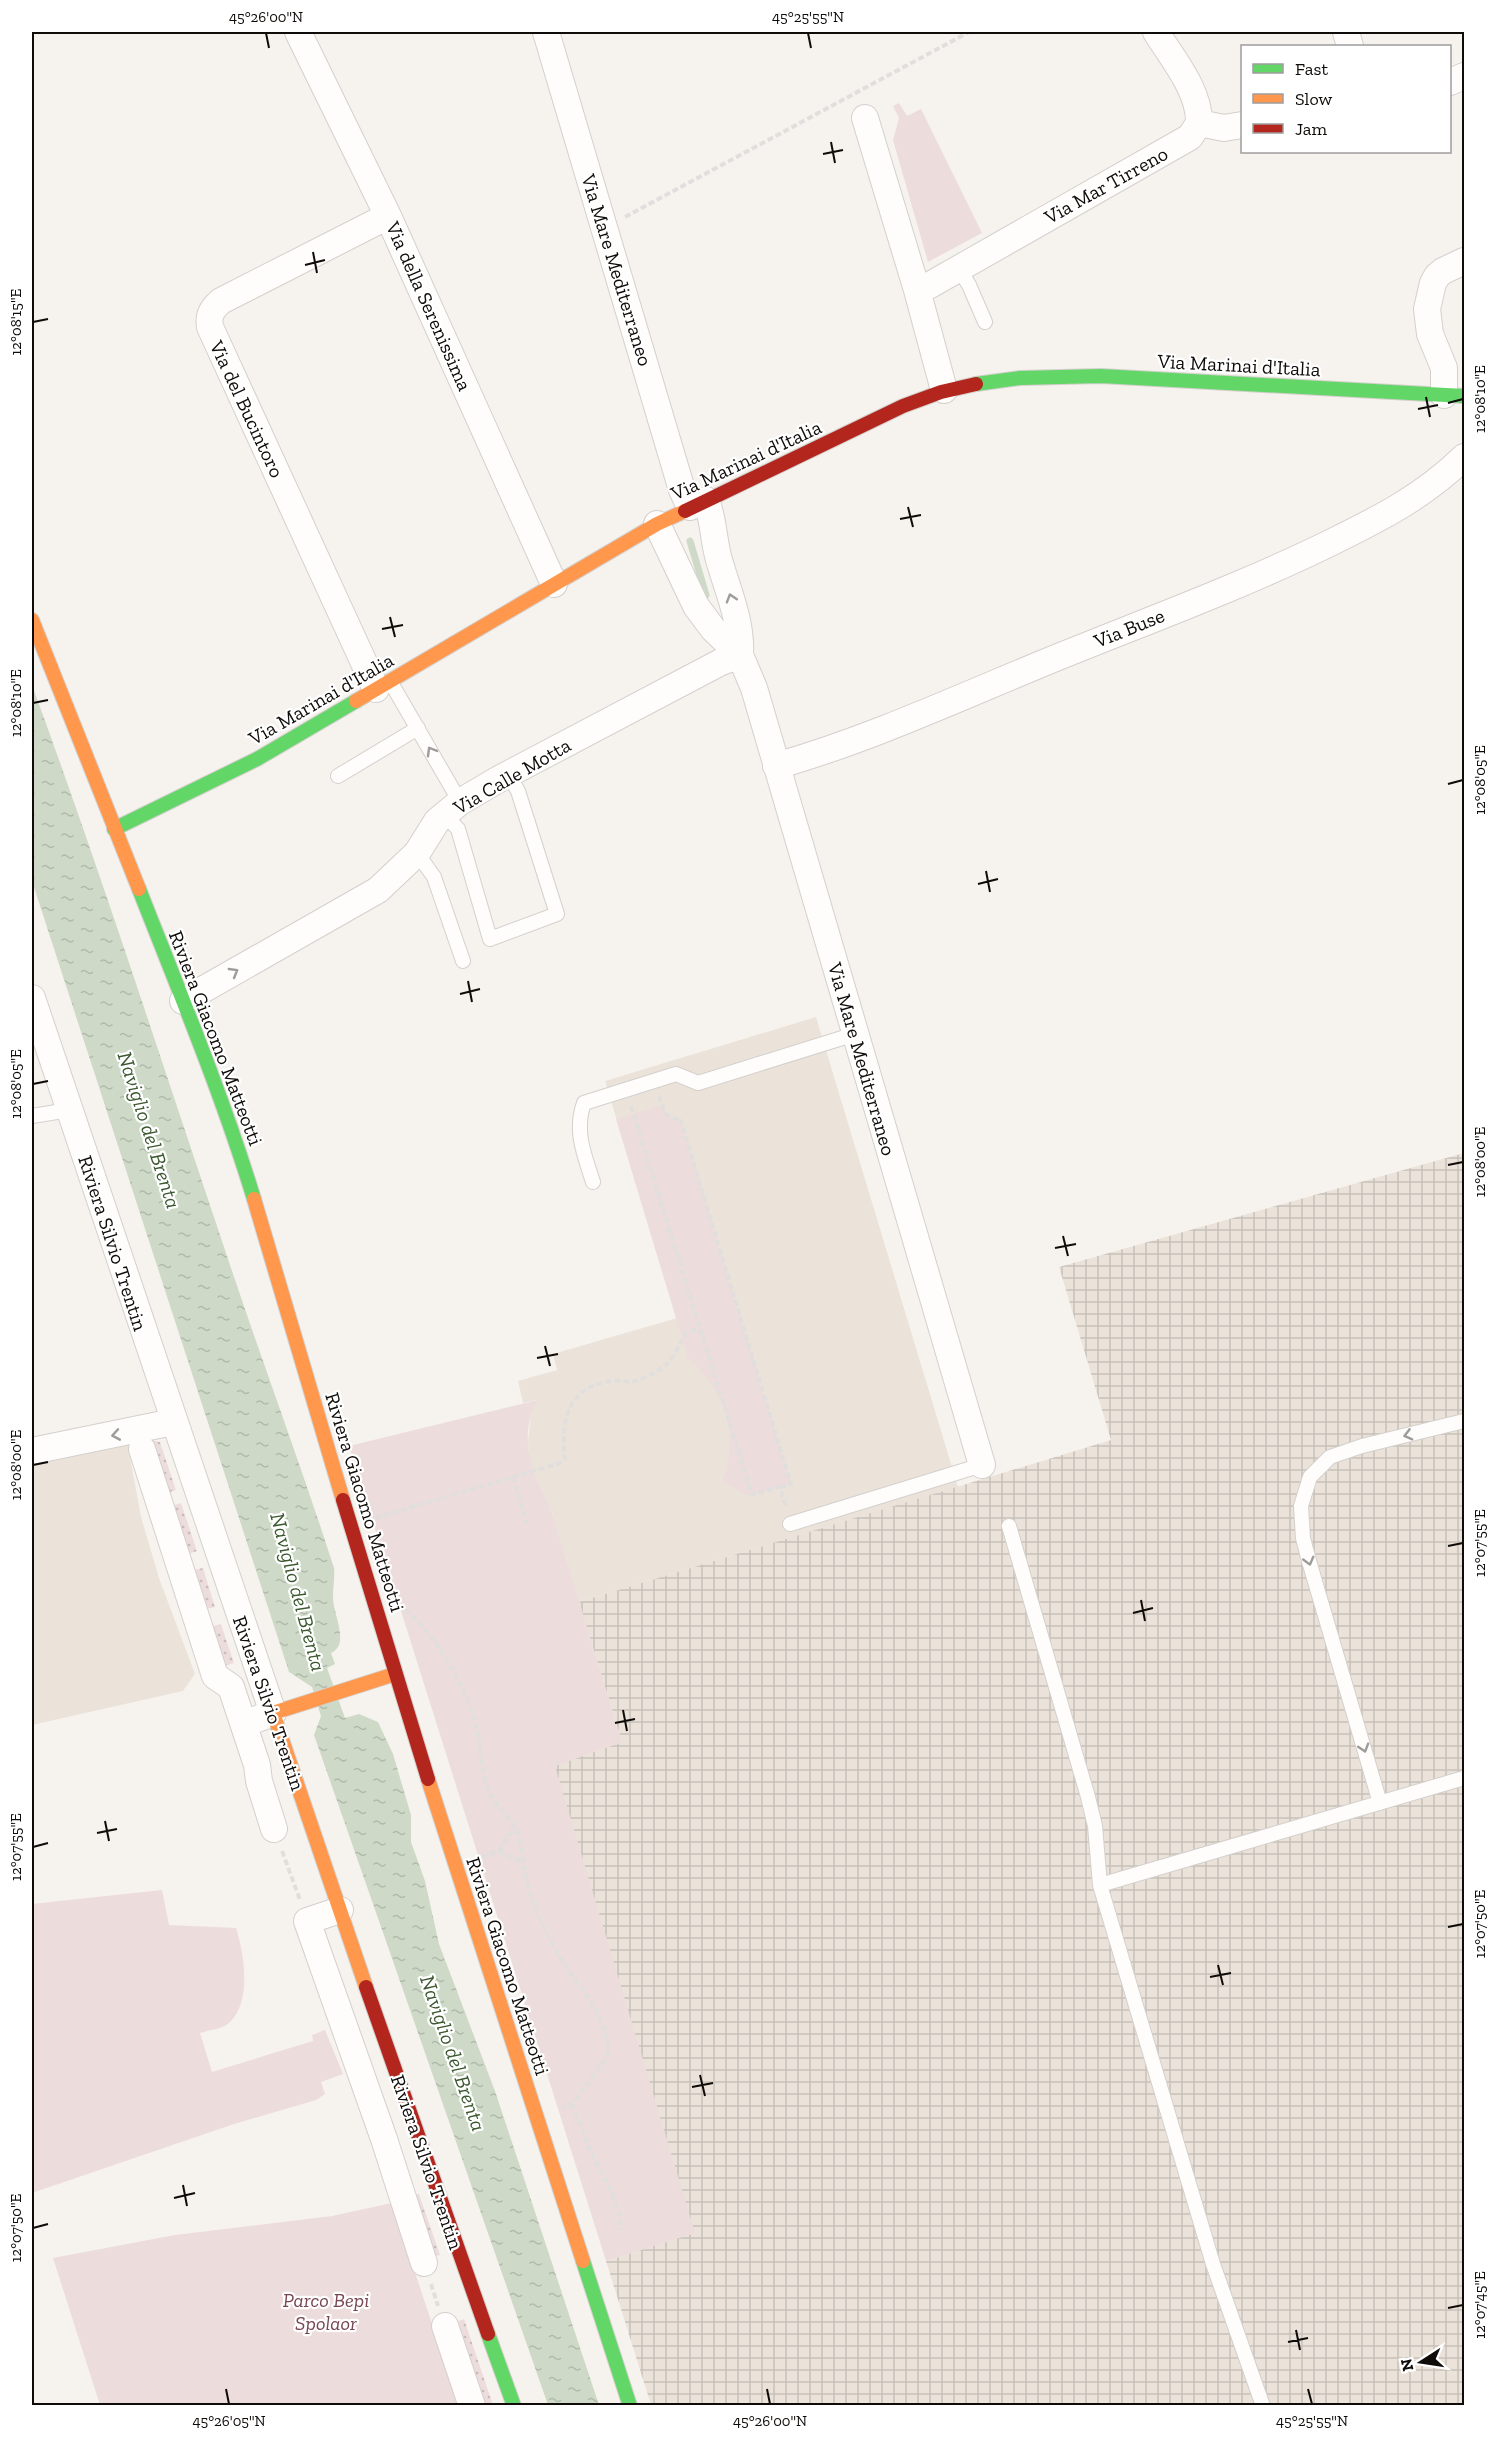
<svg xmlns="http://www.w3.org/2000/svg" width="1496" height="2437" font-family="'Zilla Slab',serif">
	<style>
		.built { fill: #ebe3d9 }
		.industrial { fill: url(#industrial-grid) }
		.grass { fill: url(#grass-dots) }
		.green { fill: #eddcdc }
		.water { fill: url(#water-ripples) }
		.lines { fill: none; stroke-linecap: round; stroke-linejoin: round }
		.stream { stroke: #cedac7; stroke-width: 7 }
		.lane-casing { stroke: #d3d0cd; stroke-width: 16 }
		.street-casing { stroke: #d3d0cd; stroke-width: 28 }
		.fast-casing { stroke: #d3d0cd; stroke-width: 16 }
		.slow-casing { stroke: #d3d0cd; stroke-width: 16 }
		.jam-casing { stroke: #d3d0cd; stroke-width: 16 }
		.path { stroke: #e1dfde; stroke-width: 4; stroke-dasharray: 6 3; stroke-linecap: butt }
		.lane { stroke: #fefdfc; stroke-width: 14 }
		.street { stroke: #fefdfc; stroke-width: 26 }
		.fast { stroke: #63d668; stroke-width: 14 }
		.slow { stroke: #ff974d; stroke-width: 14 }
		.jam { stroke: #b3261e; stroke-width: 14 }
		.oneway { stroke: #9e9c9b }
		.ticks { fill: none; stroke: #0e0b09; stroke-width: 2 }
		.labels { text-anchor: middle; stroke-width: 4.5; stroke-linejoin: round; paint-order: stroke }
		.street-label { font-size: 20px; fill: #0e0b09; stroke: #fff }
		.park-label { font-size: 20px; font-style: italic; fill: #784551; stroke: #fff }
		.water-label { font-size: 21px; font-style: italic; fill: #3c5830; stroke: #fff }
		.neatline { fill: none; stroke: #0e0b09; stroke-width: 2 }
		.ticks-label { font-size: 15px; text-anchor: middle; fill: #0e0b09 }
	</style>
	<defs>
		<pattern id="industrial-grid" width="8" height="8" patternUnits="userSpaceOnUse" patternTransform="scale(1.5)"><rect width="8" height="8" fill="#ebe3d9"/><path d="M0 4h8M4 0v8" fill="none" stroke="#c8c1b9"/></pattern>
		<pattern id="grass-dots" width="8" height="8" patternUnits="userSpaceOnUse" patternTransform="scale(1.5)"><rect width="8" height="8" fill="#eddcdc"/><path d="M2 2h.1M6 6h.1" fill="none" stroke="#cabbbb" stroke-width="1.8" stroke-linecap="round"/></pattern>
		<pattern id="water-ripples" width="26" height="14" patternUnits="userSpaceOnUse" patternTransform="scale(1.5)"><rect width="26" height="14" fill="#cedac7"/><path d="M2 4q2-2 4 0t4 0M15 11q2-2 4 0t4 0" fill="none" stroke="#b0baaa"/></pattern>
	</defs>
	<rect width="100%" height="100%" fill="#f6f3ee"/>
	<path class="built" d="M816,1017L958,1487L579,1602L550,1506L536,1483L529,1461L528,1441L531,1416L537,1400L523,1403L518,1381L557,1370L553,1354L677,1318L605,1081Z
		M127,1441L141,1517L159,1578L195,1674L183,1691L32,1725V1460Z"/>
	<path class="industrial" d="M1464,1153V2405H651L606,2261L694,2233L554,1766L622,1742L579,1602L1111,1440L1059,1267Z"/>
	<path class="grass" d="M146,1439L160,1442L176,1490L164,1494Z
		M181,1503L197,1551L185,1555L169,1507Z
		M203,1568L215,1607L203,1610L190,1571Z
		M221,1624L234,1663L222,1667L209,1627Z
		M419,2194L440,2255L433,2257L411,2196Z
		M464,2319L493,2405H485L456,2322Z"/>
	<path class="green" d="M899,103L907,116L921,109L982,233L928,262L893,140L899,118L893,106Z
		M663,1105C665,1114 671,1120 680,1118L791,1484L747,1496L723,1481C739,1431 726,1393 688,1358L616,1119Z
		M538,1400C518,1436 530,1473 550,1506L622,1742L555,1766L695,2233L606,2261L349,1446Z
		M162,1890L169,1925L236,1928C244,1953 252,2001 230,2022C224,2029 209,2030 200,2033L212,2072L313,2041L312,2035L325,2030L343,2074L321,2082L325,2094L316,2100L234,2124L32,2193V1904Z
		M392,2203L459,2405H100L53,2258L175,2235L332,2216Z"/>
	<path class="water" d="M32,685C102,876 164,1069 229,1262C263,1364 301,1465 334,1568C335,1578 333,1586 333,1596C332,1612 351,1645 331,1653L335,1664L327,1668L345,1718L359,1714L378,1722L393,1754L411,1815V1842L425,1881L439,1944L495,2091L599,2405H548L314,1735L321,1716L312,1687L289,1672L32,881Z"/>
	<g class="lines">
		<path class="stream" d="M690,541L706,595"/>
		<g class="lane-casing">
			<path id="lane" d="M959,269L969,285L985,322
				M390,681L460,802
				M338,776L418,728
				M445,815L458,829L490,939L557,914L518,791L508,774
				M417,853L434,877L463,961
				M32,1116L69,1110
				M593,1182C584,1154 574,1131 584,1103L676,1074L698,1083L855,1034
				M790,1524L982,1465
				M1009,1526L1088,1797L1095,1826L1100,1885L1213,2264L1263,2406
				M1380,1803L1309,1561L1303,1538L1301,1506L1310,1477L1330,1457L1362,1446L1464,1421
				M1100,1885L1464,1778"/>
		</g>
		<g class="street-casing">
			<path id="street" d="M298,32L388,216L554,584
				M546,32L682,490L690,507
				M1346,32L1350,46
				M1450,82L1464,76
				M865,118L917,290L944,390
				M1199,123L1224,128L1242,125
				M917,290L930,285L1190,137L1199,123C1200,91 1172,58 1156,32
				M1444,395V368L1430,334L1427,309L1433,283L1437,276L1443,271L1464,261
				M706,500C714,520 713,539 719,560C728,591 742,622 740,655
				M657,524L696,606L713,629L740,655L754,688L982,1465
				M376,689L210,327C208,315 212,309 221,301L388,216
				M776,766C877,737 971,692 1068,653C1155,618 1244,585 1328,544C1379,519 1423,497 1464,457
				M32,998L273,1713L244,1724
				M183,1001L378,890L417,853L437,821L460,802L499,779L721,662L740,655
				M142,1449L215,1676L231,1687L257,1765L259,1781L274,1829
				M32,1451L173,1422
				M340,1910L307,1921L384,2139L424,2263
				M445,2326L472,2406"/>
		</g>
		<g class="fast-casing">
			<path id="fast" d="M976,384L1020,378L1101,376L1464,396
				M114,829L257,759L356,701
				M139,889C179,991 222,1094 254,1199
				M583,2261L630,2406
				M488,2334L514,2406"/>
		</g>
		<g class="slow-casing">
			<path id="slow" d="M32,620L139,889
				M356,701L657,524L685,511
				M254,1199L343,1500
				M428,1779L583,2261
				M366,1987L273,1713L395,1674"/>
		</g>
		<g class="jam-casing">
			<path id="jam" d="M685,511L903,406L941,392L976,384
				M343,1500L428,1779
				M366,1987L488,2334"/>
		</g>
		<path class="path" d="M625,217L969,32
			M659,1096L665,1113L675,1119L680,1118L791,1484L780,1487
			M631,1106L752,1495L780,1487L786,1508
			M513,1477L527,1525
			M375,1518L560,1463L565,1459C561,1421 566,1386 613,1381C620,1380 628,1383 636,1381C644,1379 661,1370 668,1363C673,1358 682,1340 687,1332L699,1329
			M405,1610C434,1630 470,1695 477,1729C481,1749 481,1772 489,1791C496,1809 517,1821 520,1841C524,1869 529,1898 542,1924C549,1937 556,1951 564,1964C584,1994 609,2017 608,2055L574,2102L562,2108
			M282,1851L300,1900
			M499,1851L514,1827
			M482,1857L499,1851L522,1862
			M571,2104C580,2119 584,2136 591,2152C602,2178 621,2200 621,2230
			M431,2284L438,2306"/>
		<use href="#lane" class="lane"/>
		<use href="#street" class="street"/>
		<use href="#fast" class="fast"/>
		<use href="#slow" class="slow"/>
		<use href="#jam" class="jam"/>
	</g>
	<defs><path id="oneway-chevron" d="M-2-3.5L2.5 0L-2 3.5" fill="none" stroke-width="1.6" stroke-linecap="round" stroke-linejoin="round" transform="scale(1.5)"/></defs>
	<g class="oneway">
		<use href="#oneway-chevron" transform="translate(731 598) rotate(-107)"/>
		<use href="#oneway-chevron" transform="translate(431 751) rotate(-120)"/>
		<use href="#oneway-chevron" transform="translate(234 972) rotate(-30)"/>
		<use href="#oneway-chevron" transform="translate(116 1435) rotate(170)"/>
		<use href="#oneway-chevron" transform="translate(1408 1435) rotate(166)"/>
		<use href="#oneway-chevron" transform="translate(1309 1561) rotate(75)"/>
		<use href="#oneway-chevron" transform="translate(1364 1748) rotate(73)"/>
	</g>
	<path class="ticks" d="M266,33L269,48M808,33L811,48M831,142L835,163M823,154L843,150M313,252L317,273M305,265L325,260M33,322L48,319M1426,397L1430,417M1448,403L1463,399M1418,409L1438,405M908,507L913,527M900,519L921,515M390,617L395,637M382,629L403,625M33,703L48,700M1448,784L1463,780M986,871L990,892M978,884L998,879M468,981L472,1002M460,994L480,989M33,1084L48,1081M1448,1165L1463,1162M1063,1236L1068,1256M1055,1248L1076,1244M545,1346L550,1366M537,1358L558,1354M33,1465L48,1462M1448,1546L1463,1543M1141,1600L1145,1621M1133,1613L1153,1608M623,1710L627,1731M615,1723L635,1719M105,1821L109,1841M97,1833L117,1829M33,1847L48,1843M1448,1927L1463,1924M1218,1965L1223,1985M1210,1977L1231,1973M700,2075L705,2096M692,2087L713,2083M183,2185L187,2206M174,2198L195,2193M33,2228L48,2224M1448,2308L1463,2305M1296,2330L1300,2350M1288,2342L1308,2338M226,2389L229,2404M767,2389L770,2404M1308,2389L1312,2404"/>
	<g class="labels">
		<g class="street-label">
			<text transform="translate(1106 185) rotate(-29)" y="7">Via Mar Tirreno</text>
			<text transform="translate(617 270) rotate(73)" y="7">Via Mare Mediterraneo</text>
			<text transform="translate(429 306) rotate(66)" y="7">Via della Serenissima</text>
			<text transform="translate(1239 365) rotate(3)" y="7">Via Marinai d'Italia</text>
			<text transform="translate(247 409) rotate(65)" y="7">Via del Bucintoro</text>
			<text transform="translate(746 460) rotate(-25)" y="7">Via Marinai d'Italia</text>
			<text transform="translate(1129 628) rotate(-22)" y="7">Via Buse</text>
			<text transform="translate(321 699) rotate(-30)" y="7">Via Marinai d'Italia</text>
			<text transform="translate(512 776) rotate(-30)" y="7">Via Calle Motta</text>
			<text transform="translate(216 1038) rotate(69)" y="7">Riviera Giacomo Matteotti</text>
			<text transform="translate(862 1059) rotate(74)" y="7">Via Mare Mediterraneo</text>
			<text transform="translate(113 1243) rotate(72)" y="7">Riviera Silvio Trentin</text>
			<text transform="translate(365 1502) rotate(73)" y="7">Riviera Giacomo Matteotti</text>
			<text transform="translate(269 1703) rotate(71)" y="7">Riviera Silvio Trentin</text>
			<text transform="translate(508 1966) rotate(72)" y="7">Riviera Giacomo Matteotti</text>
			<text transform="translate(427 2162) rotate(71)" y="7">Riviera Silvio Trentin</text>
		</g>
		<g class="park-label">
			<text x="326" y="2307">Parco Bepi<tspan x="326" dy="23">Spolaor</tspan></text>
		</g>
		<g class="water-label">
			<text transform="translate(149 1130) rotate(72)" y="7">Naviglio del Brenta</text>
			<text transform="translate(298 1592) rotate(75)" y="7">Naviglio del Brenta</text>
			<text transform="translate(453 2053) rotate(71)" y="7">Naviglio del Brenta</text>
		</g>
	</g>
	<rect width="1496" height="2437" fill="none" stroke="#ffffff" stroke-width="66"/>
	<rect x="1241" y="45" width="210" height="108" fill="#ffffff" stroke="#9f9d9d" stroke-width="1.5"/>
	<rect x="1253" y="64" width="30" height="9" fill="#63d668" stroke="#9f9d9d" stroke-width="1.5"/>
	<text x="1295" y="75" font-size="18" fill="#0e0b09">Fast</text>
	<rect x="1253" y="94" width="30" height="9" fill="#ff974d" stroke="#9f9d9d" stroke-width="1.5"/>
	<text x="1295" y="105" font-size="18" fill="#0e0b09">Slow</text>
	<rect x="1253" y="124" width="30" height="9" fill="#b3261e" stroke="#9f9d9d" stroke-width="1.5"/>
	<text x="1295" y="135" font-size="18" fill="#0e0b09">Jam</text>
	<g transform="translate(1421 2362) rotate(258)" stroke="#ffffff" stroke-width="4.5" paint-order="stroke">
	<path d="M0-4.5L10 22L0 15L-10 22Z" fill="#0e0b09"/>
	<text y="-9" font-size="16" font-weight="bold" text-anchor="middle" fill="#0e0b09">N</text>
	</g>
	<rect x="33" y="33" width="1430" height="2371" class="neatline"/>
	<g class="ticks-label">
		<text x="266" y="22">45°26'00"N</text>
		<text x="808" y="22">45°25'55"N</text>
		<text transform="translate(16 322) rotate(-90)" y="5">12°08'15"E</text>
		<text transform="translate(1480 399) rotate(-90)" y="5">12°08'10"E</text>
		<text transform="translate(16 703) rotate(-90)" y="5">12°08'10"E</text>
		<text transform="translate(1480 780) rotate(-90)" y="5">12°08'05"E</text>
		<text transform="translate(16 1084) rotate(-90)" y="5">12°08'05"E</text>
		<text transform="translate(1480 1162) rotate(-90)" y="5">12°08'00"E</text>
		<text transform="translate(16 1465) rotate(-90)" y="5">12°08'00"E</text>
		<text transform="translate(1480 1543) rotate(-90)" y="5">12°07'55"E</text>
		<text transform="translate(16 1847) rotate(-90)" y="5">12°07'55"E</text>
		<text transform="translate(1480 1924) rotate(-90)" y="5">12°07'50"E</text>
		<text transform="translate(16 2228) rotate(-90)" y="5">12°07'50"E</text>
		<text transform="translate(1480 2305) rotate(-90)" y="5">12°07'45"E</text>
		<text x="229" y="2426">45°26'05"N</text>
		<text x="770" y="2426">45°26'00"N</text>
		<text x="1312" y="2426">45°25'55"N</text>
	</g>
</svg>
